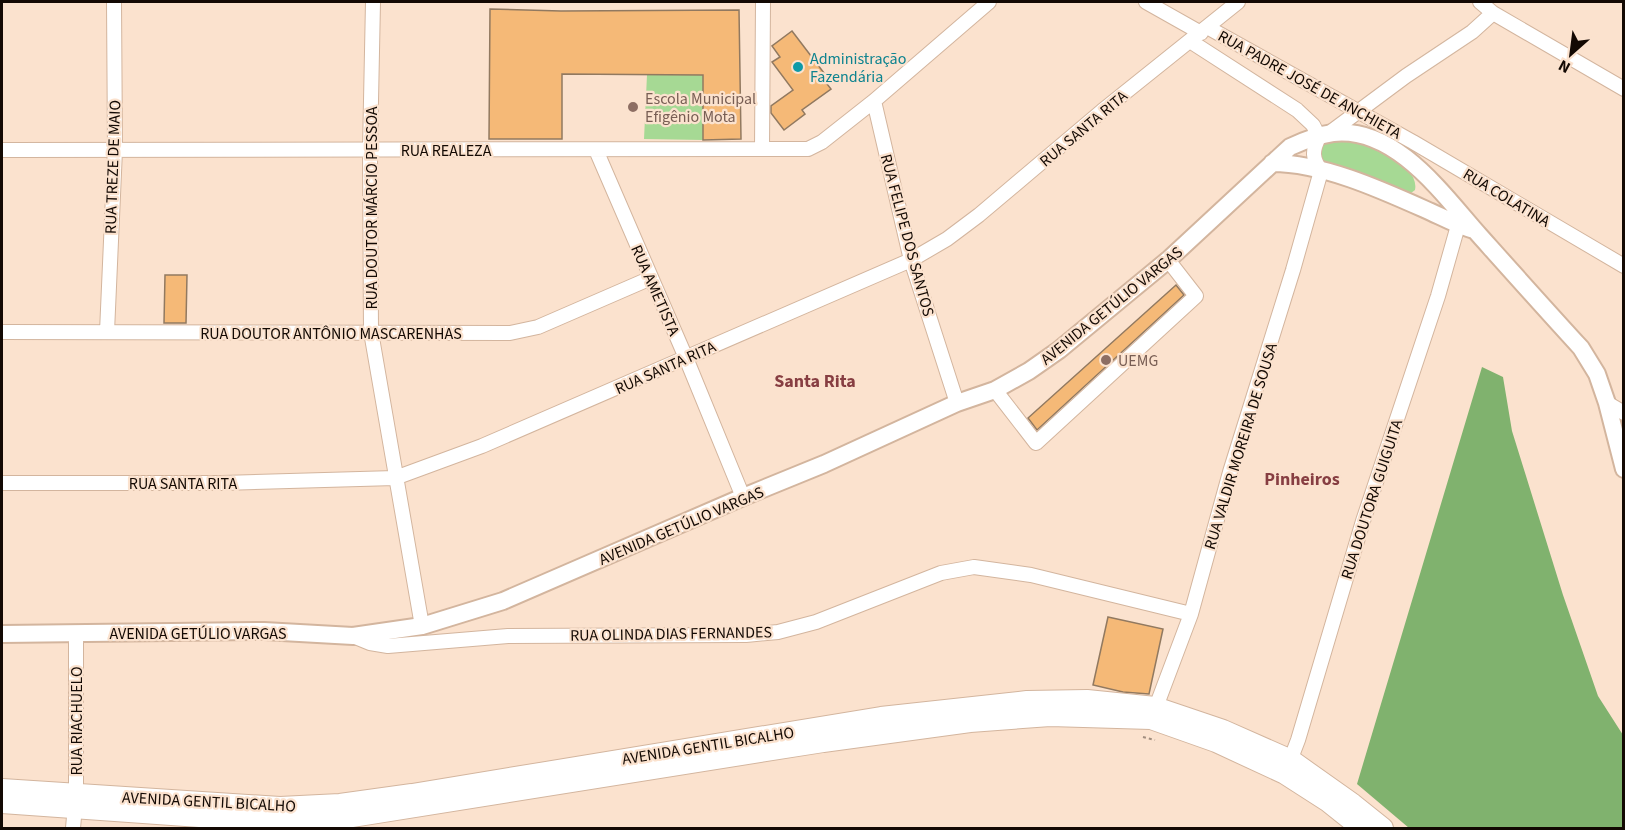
<svg xmlns="http://www.w3.org/2000/svg" width="1625" height="830" font-family="'Source Sans 3',sans-serif">
	<style>
		.green { fill: #a6d994 }
		.forest { fill: #80b26e }
		.building { fill: #f5b977; stroke: #917960; stroke-width: 1.5 }
		.lines { fill: none; stroke-linecap: round; stroke-linejoin: round }
		.minor-casing { stroke: #d3b59e; stroke-width: 16 }
		.tertiary-casing { stroke: #d3b59e; stroke-width: 20 }
		.secondary-casing { stroke: #d3b59e; stroke-width: 22 }
		.path { stroke: #a18e7f; stroke-width: 2; stroke-dasharray: 3 3; stroke-linecap: butt }
		.minor { stroke: #fff; stroke-width: 14 }
		.tertiary { stroke: #fff; stroke-width: 16 }
		.secondary { stroke: #fff; stroke-width: 20 }
		.culture-dot { fill: #0f9aa8; stroke: #fbe2ce; stroke-width: 2 }
		.education-dot { fill: #8d6e63; stroke: #fbe2ce; stroke-width: 2 }
		.labels { text-anchor: middle; stroke-width: 4.5; stroke-linejoin: round; paint-order: stroke }
		.culture-label { font-size: 16px; fill: #0d838f; stroke: #fbe2ce; text-anchor: start }
		.street-label { font-size: 16px; fill: #130903; stroke: #fbe2ce }
		.education-label { font-size: 16px; fill: #785e54; stroke: #fbe2ce; text-anchor: start }
		.neighbourhood-label { font-size: 18px; font-weight: bold; fill: #873e42; stroke: #fbe2ce }
	</style>
	<rect width="100%" height="100%" fill="#fbe2ce"/>
	<path class="green" d="M647,75H703V140L644,139Z
		M1329,139C1336,139 1345,138 1353,139C1374,143 1420,166 1415,190L1411,193L1399,192L1322,161C1320,151 1321,146 1329,139Z"/>
	<path class="forest" d="M1482,367L1503,377L1512,431L1563,595L1598,696L1623,735V828H1409L1357,784Z"/>
	<path class="building" d="M490,9L561,11L739,10L741,139L703,140V75L562,74V139H489Z
		M792,31L824,73L820,75L831,89L802,110L805,114L784,130L771,113V106L793,90L772,62L780,57L772,46Z
		M165,275H187L186,323H164Z
		M1176,285L1184,295L1037,430L1028,418Z
		M1108,617L1163,629L1149,694L1123,692L1093,685Z"/>
	<g class="lines">
		<g class="minor-casing">
			<path id="minor" d="M373,2L370,150L371,332L422,626
				M1146,2L1201,33
				M1480,2L1493,13L1624,89
				M1207,27L1413,142L1624,266
				M874,101L911,260L957,403
				M1328,134L1406,76L1472,32L1493,13
				M762,149L763,2
				M2,150L808,149L822,142L874,101L989,2
				M596,150L686,358L743,497
				M2,332L510,333L538,327L651,278
				M107,332L115,150L114,2
				M995,390L1036,443L1196,296L1168,260
				M1607,403L1624,413
				M2,483H222L395,478L482,446L911,260L947,239L979,215L1102,111L1238,2
				M353,636L370,643L388,646L508,636L746,635L778,632L816,622L941,573L974,567L1031,575L1191,614
				M1153,715L1191,614L1230,472L1293,270L1321,171C1312,158 1312,151 1319,137L1313,125L1297,110L1190,41
				M1288,766L1298,740L1363,521L1438,296L1461,215
				M73,828L76,795V633"/>
		</g>
		<g class="tertiary-casing">
			<path id="tertiary" d="M1272,163C1324,163 1384,191 1431,212C1446,219 1459,226 1474,230
				M2,634L264,631L353,636L422,626L503,601L743,497L824,464L957,403L995,390L1029,371L1059,350L1168,260L1290,147C1303,141 1318,135 1333,133C1396,126 1444,196 1480,236C1514,274 1547,311 1581,348L1597,374L1607,403L1624,469"/>
		</g>
		<g class="secondary-casing">
			<path id="secondary" d="M2,789L280,807L340,804L412,794L881,717L1027,701L1087,700L1155,707L1223,730L1291,760L1353,804L1383,828
				M2,803L284,823L333,820L823,742L970,722L1050,716L1151,719L1216,742L1285,774L1327,801L1361,828"/>
		</g>
		<path class="path" d="M1143,737L1155,740"/>
		<use href="#minor" class="minor"/>
		<use href="#tertiary" class="tertiary"/>
		<use href="#secondary" class="secondary"/>
	</g>
	<circle class="culture-dot" cx="798" cy="67" r="6"/>
	<g class="education-dot">
		<circle cx="633" cy="107" r="6"/>
		<circle cx="1106" cy="360" r="6"/>
	</g>
	<g class="labels">
		<g class="culture-label">
			<text x="810" y="64">Administração<tspan x="810" dy="18">Fazendária</tspan></text>
		</g>
		<g class="street-label">
			<text transform="translate(1310 84) rotate(29)" y="6">RUA PADRE JOSÉ DE ANCHIETA</text>
			<text transform="translate(1083 128) rotate(-40)" y="6">RUA SANTA RITA</text>
			<text x="446" y="156">RUA REALEZA</text>
			<text transform="translate(112 167) rotate(-88)" y="6">RUA TREZE DE MAIO</text>
			<text transform="translate(1507 197) rotate(31)" y="6">RUA COLATINA</text>
			<text transform="translate(371 208) rotate(-90)" y="6">RUA DOUTOR MÁRCIO PESSOA</text>
			<text transform="translate(908 235) rotate(75)" y="6">RUA FELIPE DOS SANTOS</text>
			<text transform="translate(656 290) rotate(66)" y="6">RUA AMETISTA</text>
			<text transform="translate(1111 305) rotate(-39)" y="6">AVENIDA GETÚLIO VARGAS</text>
			<text x="331" y="339">RUA DOUTOR ANTÔNIO MASCARENHAS</text>
			<text transform="translate(665 367) rotate(-24)" y="6">RUA SANTA RITA</text>
			<text transform="translate(1240 446) rotate(-73)" y="6">RUA VALDIR MOREIRA DE SOUSA</text>
			<text x="183" y="489">RUA SANTA RITA</text>
			<text transform="translate(1371 499) rotate(-72)" y="6">RUA DOUTORA GUIGUITA</text>
			<text transform="translate(681 525) rotate(-23)" y="6">AVENIDA GETÚLIO VARGAS</text>
			<text x="198" y="639">AVENIDA GETÚLIO VARGAS</text>
			<text transform="translate(671 633) rotate(-1)" y="6">RUA OLINDA DIAS FERNANDES</text>
			<text transform="translate(76 721) rotate(-90)" y="6">RUA RIACHUELO</text>
			<text transform="translate(708 745) rotate(-9)" y="6">AVENIDA GENTIL BICALHO</text>
			<text transform="translate(209 801) rotate(3)" y="6">AVENIDA GENTIL BICALHO</text>
		</g>
		<g class="education-label">
			<text x="645" y="104">Escola Municipal<tspan x="645" dy="18">Efigênio Mota</tspan></text>
			<text x="1118" y="366">UEMG</text>
		</g>
		<g class="neighbourhood-label">
			<text x="815" y="387">Santa Rita</text>
			<text x="1302" y="485">Pinheiros</text>
		</g>
	</g>
	<rect width="1625" height="830" fill="none" stroke="#130903" stroke-width="6"/>
	<g transform="translate(1571 54) rotate(208)" stroke="#fbe2ce" stroke-width="4.5" paint-order="stroke">
	<path d="M0-4.5L10 22L0 15L-10 22Z" fill="#130903"/>
	<text y="-9" font-size="16" font-weight="bold" text-anchor="middle" fill="#130903">N</text>
	</g>
</svg>
